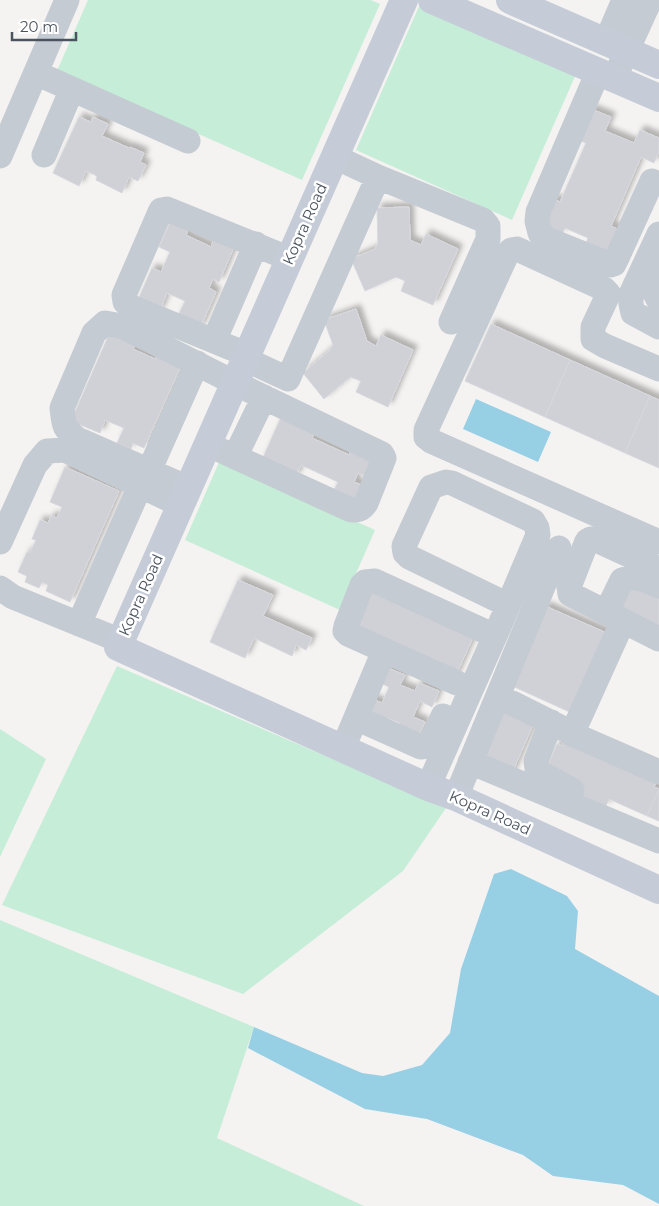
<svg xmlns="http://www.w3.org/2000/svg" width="659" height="1206" font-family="Montserrat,sans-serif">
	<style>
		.green { fill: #c6edd8 }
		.water { fill: #97cfe5 }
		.building { fill: #d0d1d6; stroke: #d7d8dd; filter: url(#shadow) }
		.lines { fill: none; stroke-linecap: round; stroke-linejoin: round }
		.street { stroke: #c5cbd2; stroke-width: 25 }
		.secondary { stroke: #c5ccd7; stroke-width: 28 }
		.labels { text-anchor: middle; stroke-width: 5; stroke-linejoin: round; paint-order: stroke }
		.street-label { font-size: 15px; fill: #4b545e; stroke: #fff }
	</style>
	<defs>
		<filter id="shadow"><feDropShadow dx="4.5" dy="-4.5" stdDeviation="2.5" flood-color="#0004"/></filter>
	</defs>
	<rect width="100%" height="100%" fill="#f4f3f2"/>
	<path class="green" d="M88,0H371L380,4L302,180L57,71Z
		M420,4L576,74L512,220L356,150Z
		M220,460L375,530L340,610L185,540Z
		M117,666L446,808L403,871L243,994L2,905Z
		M0,729L46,759L0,857Z
		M0,920L254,1027L217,1138L364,1206H0Z"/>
	<path class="water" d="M476,399L551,432L538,462L463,429Z
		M511,869L567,896L578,911L575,949L659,996V1204L623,1185L553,1176L523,1155L427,1119L365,1109L248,1048L254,1027L362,1073L383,1076L422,1065L450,1033L461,969L494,874Z"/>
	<path class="building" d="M591,109L611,117L605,131L634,143L640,130L659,138V151L654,163L641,157L611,226L619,230L610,253L586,243L588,238L565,228L563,233L541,224L553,198L560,202L586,143L578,140Z
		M79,117L91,122L93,117L108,124L102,136L129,148L130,147L144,153L140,162L146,165L138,181L129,177L122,193L96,180L97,176L86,171L79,186L53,173Z
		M409,207L410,240L421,245L426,234L458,249L433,305L401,291L405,281L396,277L365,291L351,259L375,249L378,243L377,208Z
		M171,220L189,228L186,235L211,247L214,238L234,247L219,282L213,279L209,288L216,292L200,328L177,318L185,301L167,293L159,312L137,302L152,268L161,272L170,252L159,247Z
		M356,309L367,341L376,346L381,335L413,350L388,407L356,392L361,381L350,377L324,399L303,373L330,350L333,345L324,320Z
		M491,324L570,360L545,417L465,381Z
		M111,330L138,338L133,349L155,359L160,348L182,363L144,448L133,443L131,449L117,443L124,428L105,420L100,433L71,421Z
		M570,360L650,396L625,453L545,417Z
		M650,396L659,400V468L625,453Z
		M282,415L316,430L312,438L349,455L353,447L377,457L368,477L358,473L354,482L364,486L356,505L332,494L338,482L301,465L295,477L261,462Z
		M65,467L119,491L70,602L46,591L48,585L42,582L39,588L25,582L27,576L18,572L27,552L30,553L36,540L32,539L40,520L48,523L51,516L57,518L62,507L50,502Z
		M238,580L273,595L263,616L312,638L306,650L296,645L292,656L254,638L245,658L210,642Z
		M628,582L659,595V636L620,617Z
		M369,588L474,635L455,677L350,630Z
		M545,606L609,634L574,714L510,685Z
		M383,666L405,675L400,685L415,691L419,683L439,691L432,707L420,701L413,717L425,722L416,741L396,732L400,723L388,718L385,726L360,715L368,697L382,703L389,687L376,681Z
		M500,710L533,725L511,775L477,760Z
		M566,737L658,778L654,787L659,789L647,816L609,799L606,806L576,793L546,770L557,744L562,746Z
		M659,789V821L647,816Z"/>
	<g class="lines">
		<path class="street" d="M606,42L624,0
			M598,72L538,212L537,221L540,233L547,239L611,265L614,264L616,260L652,181
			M36,73L188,141
			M614,79L650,0
			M44,155L72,89
			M0,156L67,0
			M378,177L483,220L488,226V239L451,322
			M659,234L631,294V304L633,313L659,327
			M659,261C651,280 648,282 659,301
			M214,341L256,244
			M247,354L226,346L129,306L125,302L124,295L160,212L161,210L167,209L290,259
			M245,359L288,379L378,177L335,157
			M659,369L605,346L593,339V327L607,297L608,293L604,289L517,249L511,250L507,254L426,430V437L431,441L659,542
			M235,457L264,397
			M149,471L197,363
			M188,488L77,439C63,427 64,426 62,408L94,333L105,323L122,326L255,393L382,454L384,458L366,503C362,509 359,510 351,510L207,444
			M0,542L35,465L47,451L65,450L181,505
			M659,569L596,540L591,539L587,541L569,587L570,594L659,639
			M0,588L13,597L121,641
			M606,613L622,580C636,574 647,581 659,586
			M623,621L572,734L659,772
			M79,624L140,486
			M457,683L348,634L345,631L346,626L362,585L365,582L375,581L495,636
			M512,703L566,730
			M356,718L421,747L430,745L443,716
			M551,722L536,761L537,769L544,775L572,790
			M349,734L384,651
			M470,762L659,841
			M428,787L498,629L538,535L537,528L533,521L452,483L446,482L431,487L404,546L405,553L409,557L508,605
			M456,797L559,548"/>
		<path class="secondary" d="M404,0L118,647L428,787L456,797L659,890
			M432,0L659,98
			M510,0L659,65"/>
	</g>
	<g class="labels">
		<g class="street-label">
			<text transform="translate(305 224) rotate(-66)" y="5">Kopra Road</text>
			<text transform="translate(141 595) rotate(-66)" y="5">Kopra Road</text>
			<text transform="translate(490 813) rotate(24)" y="5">Kopra Road</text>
		</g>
	</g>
	<path d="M12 32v8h64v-8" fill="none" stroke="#4b545e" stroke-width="2.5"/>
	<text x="20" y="32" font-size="15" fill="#4b545e" stroke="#ffffff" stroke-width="4" paint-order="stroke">20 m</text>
</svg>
